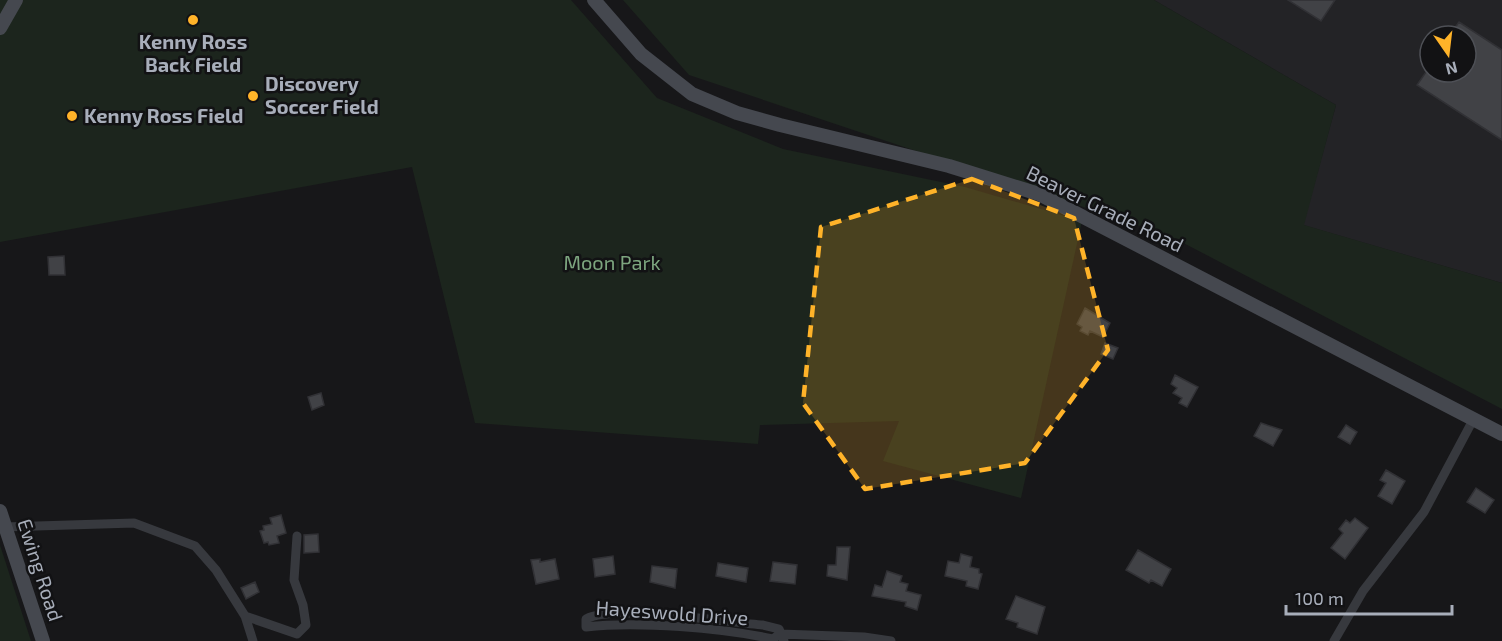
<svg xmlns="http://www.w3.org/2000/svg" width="1502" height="641" font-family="'Exo 2',sans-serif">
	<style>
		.built { fill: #232326; fill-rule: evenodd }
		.green { fill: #1c251d }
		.building { fill: #414246; stroke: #313135; stroke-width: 1.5 }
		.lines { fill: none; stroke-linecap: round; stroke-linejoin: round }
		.street { stroke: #37393e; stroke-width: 9 }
		.secondary { stroke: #45484f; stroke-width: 14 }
		.marked { fill: #ffb329; fill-opacity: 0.2; stroke: #ffb329; stroke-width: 4.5; stroke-dasharray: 12 8; stroke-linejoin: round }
		.poi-dot { fill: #ffb329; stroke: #121214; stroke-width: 2 }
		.labels { text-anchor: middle; stroke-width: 5; stroke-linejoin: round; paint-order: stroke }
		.poi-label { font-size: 20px; font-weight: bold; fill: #a8aeba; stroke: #121214; text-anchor: start }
		.street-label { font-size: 20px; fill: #a8aeba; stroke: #121214 }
		.park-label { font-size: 20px; fill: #7da67f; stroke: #121214 }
	</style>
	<rect width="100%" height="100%" fill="#171719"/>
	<path class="built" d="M1154,0H1502V283L1303,225L1336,105ZM1430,36H1466V72H1430Z"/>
	<path class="green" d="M0,0H571L657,98L783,149L965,187L1082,221L1021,498L883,461L899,421L760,425L758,444L475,423L412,167L0,242Z
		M623,0H1154L1336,105L1304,225L1502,283V409L1170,236L689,75Z
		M0,545L31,641H0Z"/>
	<path class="building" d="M1288,0H1335L1321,21Z
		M1459,22L1502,50V140L1417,85L1426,72H1466V36H1449Z
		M64,256L65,275H49L48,257Z
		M1085,308L1110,323L1103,337L1090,331L1088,335L1080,331L1082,327L1077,324Z
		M1105,343L1118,348L1113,359L1101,354Z
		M1175,375L1198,387L1187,407L1179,403L1182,398L1173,393L1177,388L1171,384Z
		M321,393L324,405L312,410L308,397Z
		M1261,423L1282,430L1273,446L1254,436Z
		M1346,425L1357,432L1350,444L1338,437Z
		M1386,470L1405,481L1392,504L1378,496L1386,483L1380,480Z
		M1476,488L1494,500L1485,513L1467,502Z
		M281,515L286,533L277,536L279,543L269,545L268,542L264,543L260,531L264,530L263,526L272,524L270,518Z
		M1355,518L1368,528L1345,559L1331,548L1343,533L1339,529L1346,520L1350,523Z
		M318,534L319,552L304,553V535Z
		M837,547H850L847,580L827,576L828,565H836Z
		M1138,550L1171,569L1162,586L1151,580L1149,583L1126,570Z
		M961,554L972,557L970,567L979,569V573L982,574L978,589L966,586L967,581L945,576L948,561L959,563Z
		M613,556L615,574L595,577L593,559Z
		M540,559V562L555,559L559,579L536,584L531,560Z
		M773,562L797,565L795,584L770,581Z
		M718,563L748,568L746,582L716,576Z
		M652,566L677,569L675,588L650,582Z
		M887,571L902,576L900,582L908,584L906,591L921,595L917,610L905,606L906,602L872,596L875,585L882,587Z
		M255,582L259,592L246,599L241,588Z
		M1016,596L1045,607L1037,634L1017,627L1018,623L1006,619Z"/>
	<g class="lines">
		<path class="street" d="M4,527L134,523L195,546L216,570L245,616L253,641
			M245,616L297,634L306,625L303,605L294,580L297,536
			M784,641L779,629L763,625C725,622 616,604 586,619V627C638,621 722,628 773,639L780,634L864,637L891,641
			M1334,641L1363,591L1424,512L1473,420"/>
		<path class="secondary" d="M594,0L641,54L692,94L737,113L780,125L949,166L1039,194L1502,434
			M0,28L16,0
			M0,511L43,641"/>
	</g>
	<path class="marked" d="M972,179L1074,218L1108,350L1025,463L865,489L803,403L821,227Z"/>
	<g class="poi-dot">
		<circle cx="193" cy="20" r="6"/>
		<circle cx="253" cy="96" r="6"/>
		<circle cx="72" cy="116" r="6"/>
	</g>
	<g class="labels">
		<g class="poi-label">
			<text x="193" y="49" text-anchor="middle">Kenny Ross<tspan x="193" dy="23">Back Field</tspan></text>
			<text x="265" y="91">Discovery<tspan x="265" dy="23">Soccer Field</tspan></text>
			<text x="84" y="123">Kenny Ross Field</text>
		</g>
		<g class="street-label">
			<text transform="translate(1105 209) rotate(26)" y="7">Beaver Grade Road</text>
			<text transform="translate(40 570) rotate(72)" y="7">Ewing Road</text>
			<text transform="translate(672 613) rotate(4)" y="7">Hayeswold Drive</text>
		</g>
		<g class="park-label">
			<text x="612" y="270">Moon Park</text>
		</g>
	</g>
	<g transform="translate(1448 54) rotate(166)"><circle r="28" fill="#121214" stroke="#4e5056" stroke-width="1.5"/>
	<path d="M0-4.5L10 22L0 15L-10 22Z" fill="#ffb329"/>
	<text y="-9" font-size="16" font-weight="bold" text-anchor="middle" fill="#a8aeba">N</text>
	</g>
	<path d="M1286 605v9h166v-9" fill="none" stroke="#a8aeba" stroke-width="3"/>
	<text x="1295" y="605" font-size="18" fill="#a8aeba" stroke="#121214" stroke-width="4.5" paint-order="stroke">100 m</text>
</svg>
